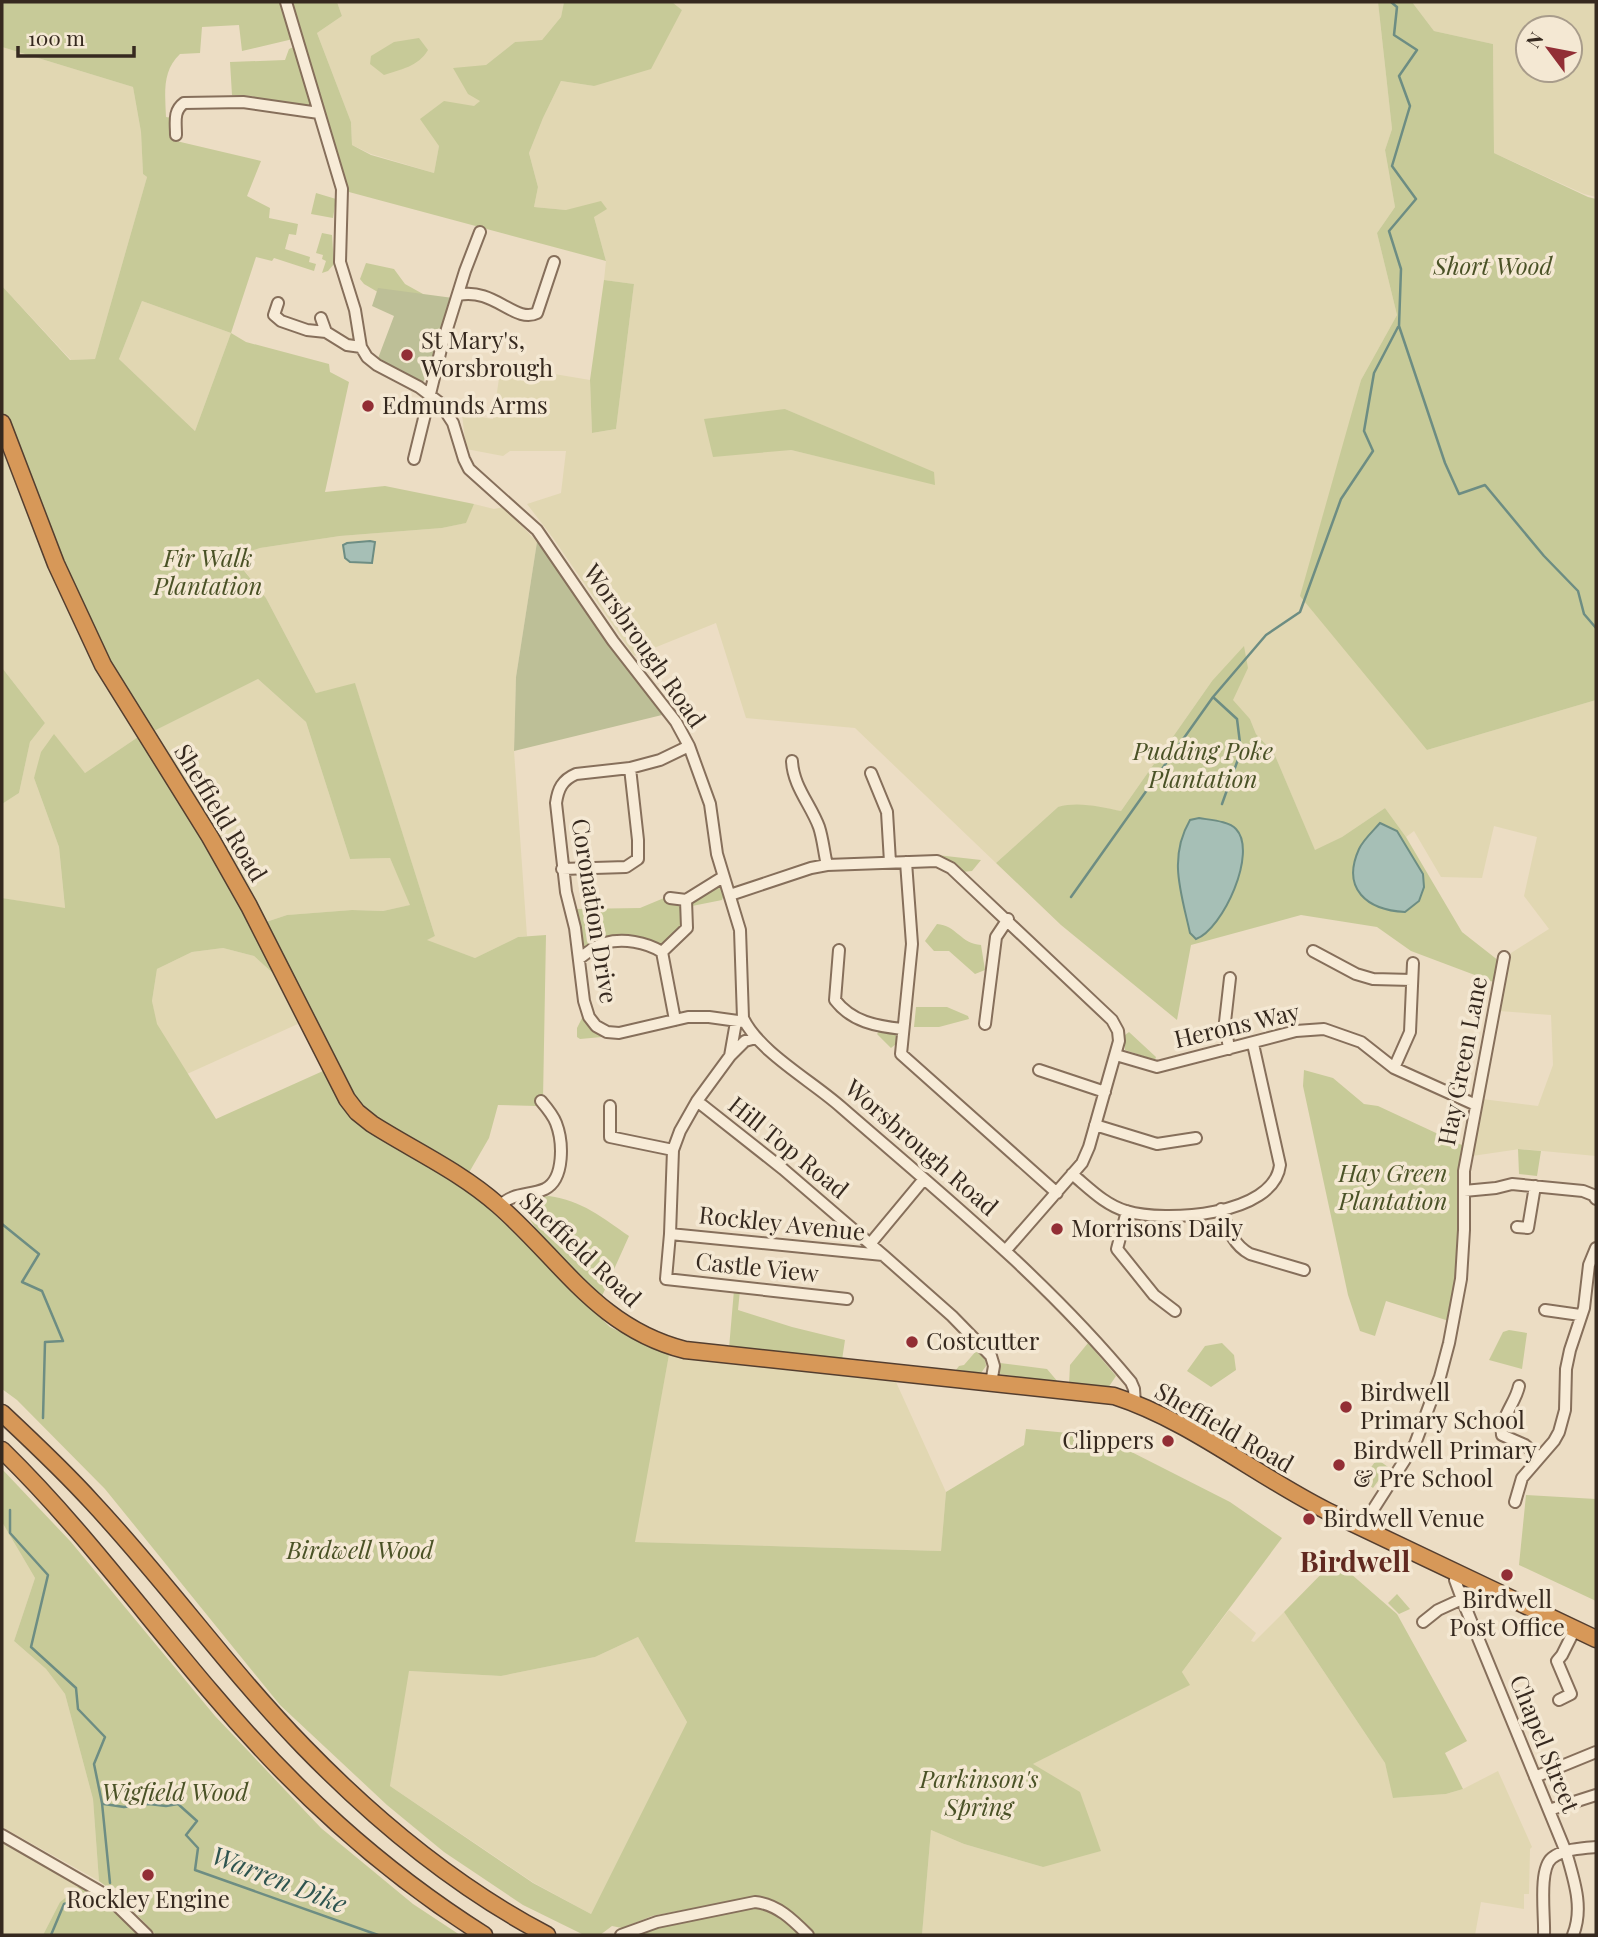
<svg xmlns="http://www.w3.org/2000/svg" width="1598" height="1937" font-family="'Playfair Display',serif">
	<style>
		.farmland { fill: #e1d7b2; fill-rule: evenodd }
		.green { fill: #c7ca98; fill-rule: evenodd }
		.cemetery { fill: #bdbf97 }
		.water { fill: #a6bfb6; stroke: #6d8d83; stroke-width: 2 }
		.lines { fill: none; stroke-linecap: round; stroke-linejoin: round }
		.stream { stroke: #6d8d83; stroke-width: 2.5 }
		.minor-casing { stroke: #866f5b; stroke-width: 14 }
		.highway-casing { stroke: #543e2f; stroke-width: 19 }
		.minor { stroke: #f7ebd7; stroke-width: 10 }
		.highway { stroke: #d79858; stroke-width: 16 }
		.poi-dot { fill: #922e35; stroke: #f4e8d3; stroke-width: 2.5 }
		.labels { text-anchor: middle; stroke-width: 7; stroke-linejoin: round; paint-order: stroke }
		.park-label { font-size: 24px; font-style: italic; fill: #4a5226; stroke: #f4e8d3 }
		.poi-label { font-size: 24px; fill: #36291f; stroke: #f4e8d3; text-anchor: start }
		.street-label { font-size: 24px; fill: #36291f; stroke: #f4e8d3 }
		.water-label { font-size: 26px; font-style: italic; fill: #2f5550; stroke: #f4e8d3 }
		.quarter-label { font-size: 28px; font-weight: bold; fill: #612920; stroke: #f4e8d3 }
	</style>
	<rect width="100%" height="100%" fill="#ecddc4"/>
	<path class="farmland" d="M337,2H564L561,17L542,40L515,42L486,65L480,101L439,146L434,173L371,154L352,145L351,122L317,33L342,16Z
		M672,2H1378L1392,129L1385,150L1395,207L1377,233L1397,315L1361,380L1347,434L1427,750L1596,700V1156L1520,1149L1472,1156L1482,1099L1538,1106L1553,1065L1551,1015L1499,1011L1511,953L1549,929L1524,896L1537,837L1494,826L1482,878L1441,877L1414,831L1406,837L1385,808L1342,837L1315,851L1274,753L1256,734L1250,719L1212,681L1121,811L1097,807H1058L996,863L855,728L746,718L716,623L634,656L553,538L527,504L561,493L566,451H510L503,456L466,449L462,414L493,419L501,365L590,380L592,433L616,429L634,284L604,280L606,261L594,217L566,210L534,207L538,187L529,153L543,118L561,81L594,86L682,10ZM785,409L827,427L935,484L791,450Z
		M1412,2H1596V197L1584,194L1494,153L1493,44L1434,31ZM1528,28H1570V70H1528Z
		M2,47L133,87L141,132L143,174L147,177L95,359L71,360L2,286Z
		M142,301L231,333L195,431L119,359Z
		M2,445L76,627L88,652L138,737L85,773L54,735L34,778L59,847L65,909L2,898V804L19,793L30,742L45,723L3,669Z
		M474,504L494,509L504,507L537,542L516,677L514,751L527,936L518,937L475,958L425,940L435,936L355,684L316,693L266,598L233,556L260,548L340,536L442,528L465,523Z
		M258,679L306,722L350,859L390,858L411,905L383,911L352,910L287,915L266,922L152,732Z
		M223,948L254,956L276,976L300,1023L187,1074L156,1024L152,1001L157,969L192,952Z
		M669,1355L896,1382L946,1492L941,1551L634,1542Z
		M2,1522L35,1578L14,1641L46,1669L65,1694L93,1799L99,1881L2,1827Z
		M1229,1610L1256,1633L1251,1641L1254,1642L1284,1612L1385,1763L1394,1798L1446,1794L1463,1789L1498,1771L1532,1847L1530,1849L1529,1894H1524V1909L1481,1902L1475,1935H922L931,1830L964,1844L1043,1867L1033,1764L1189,1685L1182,1672Z
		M638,1637L687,1722L591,1914L534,1883L390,1786L408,1671L501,1676L595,1657Z
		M2,1843L80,1886L60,1902L43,1935H2Z"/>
	<path class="green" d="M2,2H283L293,39L242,51L239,25L202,27L200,53L180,54C162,71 165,93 166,117L172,118V140L261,161L247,196L270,208L269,218L298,224L296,235L289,234L285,249L310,257L309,262L316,264L314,271L274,258L272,261L256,257L231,333L246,342L329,364L330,372L349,382L325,492L385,486L474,504L466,523L442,528L340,536L260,548L233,557L266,598L316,693L355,683L435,936L427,940L475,958L518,937L546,935L543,1099L537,1106L498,1105L489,1138L467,1176L377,1121L357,1103L266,922L287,915L352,910L383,911L410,905L390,858L350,859L306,722L258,679L152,732L113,669L72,583L2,410V286L70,360L95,359L147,177L143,174L141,132L133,87L2,47ZM142,301L231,333L195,431L119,359Z
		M292,2H337L342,16L317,33L351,122L352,145L371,155L434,173L439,146L420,119L444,101L474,106L480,101L468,94L453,68L486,65L515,42L542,40L561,17L564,2H672L682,10L651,69L594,86L561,81L543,118L529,153L538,187L534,207L566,210L601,201L607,209L594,217L606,261L349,192Z
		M1378,2H1412L1434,31L1493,44L1494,153L1588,197L1596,199V700L1427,750L1300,596L1361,380L1397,315L1377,233L1395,207L1385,150L1392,129Z
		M419,38L428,50C418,67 401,69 384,75L370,64L371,56L394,42Z
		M296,46L311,104L306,108L255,100L253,96L232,95L230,62L285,60L289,49Z
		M316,193L336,199L333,218L311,214Z
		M322,233L332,235L334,264L328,271L322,273L326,261L322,259L323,255L316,253Z
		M366,263L394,269L405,284L423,294L388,298L364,284L360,279Z
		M604,280L634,284L616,429L592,433L590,380Z
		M785,409L934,472L935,485L791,450L713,457L704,419Z
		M2,639L3,669L45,723L30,742L19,793L2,804Z
		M1244,646L1248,668L1233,700L1250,719L1256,734L1274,753L1315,850L1342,837L1385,808L1406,837L1462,932L1499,961L1496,983L1411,951L1377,927L1301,915L1191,945L1177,1020L1061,925L996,863L1058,807C1078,801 1101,807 1121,811L1212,681Z
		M54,734L85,773L138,737L225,878L276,976L254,956L223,948L192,952L157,969L152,1001L157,1024L216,1119L323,1071L342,1106L357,1122L479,1199L610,1327L669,1355L635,1542L941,1551L946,1492L1024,1445L1026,1429L1100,1436L1230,1502L1282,1538L1182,1672L1190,1685L1033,1764L1080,1792L1101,1851L1043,1867L964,1844L931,1830L922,1935H814L773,1900L750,1897L652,1916L622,1928L612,1926L600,1935H584L523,1905L444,1852L387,1805L280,1705L105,1489L17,1400L2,1389V898L65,908L59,847L34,778L41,752ZM638,1637L687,1722L591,1914L533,1883L390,1786L409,1671L501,1676L595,1657Z
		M937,855L981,860L972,871L962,872L937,858Z
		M716,885L721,888L724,895L722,900L692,906L694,900Z
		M664,898L666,901L677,903L684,908L685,921L662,944L632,937L582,950L576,909L640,908Z
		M937,924C956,925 961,944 981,945L985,970L975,974L949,951H934L925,941Z
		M916,1007H947L968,1016L969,1019L939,1027H914Z
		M582,1018H585L602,1037L580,1039L577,1037V1028Z
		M881,1029L891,1030L897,1034L896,1044L891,1048L877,1034Z
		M1129,1032L1156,1057L1155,1060L1125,1050V1035Z
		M1304,1070L1333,1078L1364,1104L1378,1106L1464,1146L1458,1179L1459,1246L1449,1321L1386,1301L1375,1336L1360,1331L1348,1295L1303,1086Z
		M1518,1149L1541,1151L1537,1176L1519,1174Z
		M549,1196C581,1200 603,1218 629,1236L602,1296L542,1238L527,1215L541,1197Z
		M734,1290H740L738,1310L792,1327L845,1340L842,1360L729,1348Z
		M1509,1330L1527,1333L1522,1369L1489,1360L1503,1332Z
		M1088,1343L1116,1376L1108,1388L1069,1384L1070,1365Z
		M1222,1343L1234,1355L1236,1370L1211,1387L1187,1371L1205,1346Z
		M977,1350L985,1358L986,1366L981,1373L956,1370L959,1366L964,1365Z
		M1000,1363L1047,1369L1058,1382L999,1374Z
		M1377,1459L1388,1467L1373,1488L1362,1480Z
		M2,1469L71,1542L215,1716L321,1828L413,1904L460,1935H156L126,1903L117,1888L107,1887L99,1881L93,1799L65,1694L46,1669L14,1641L35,1578L2,1522Z
		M1526,1495L1596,1499V1601L1519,1565Z
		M1335,1560L1397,1614L1467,1741L1445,1753L1463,1789L1446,1794L1393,1798L1385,1763L1284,1612Z
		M1397,1594L1410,1609L1399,1614L1388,1603Z
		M80,1886L104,1901L139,1935H43L60,1902Z
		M760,1907L777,1914L801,1935H634L663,1924Z"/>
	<path class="cemetery" d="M378,288L453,298L423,383L377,361L394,316L372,306Z
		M537,542L662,715L514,751L516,677Z"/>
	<path class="water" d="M370,541L375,542L372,563L350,562L345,558L343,545L347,543Z
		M1199,818C1210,820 1229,821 1236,829C1258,852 1223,929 1196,939L1190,933C1181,892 1168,858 1190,820Z
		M1380,823L1397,831L1423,874L1424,887L1419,901L1405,912C1367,910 1341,889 1359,849C1363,840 1373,831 1380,823Z"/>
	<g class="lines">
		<path class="stream" d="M1391,2L1397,7L1394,35L1417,50L1399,76L1410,106L1392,166L1416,199L1389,231L1401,269L1399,326L1445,463L1459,494L1485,485L1544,556L1578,591L1584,614L1596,628
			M1213,697L1237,719L1241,751L1222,804
			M1071,897L1213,697L1266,635L1300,612L1341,499L1373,451L1364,431L1374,373L1398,327
			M2,1224L39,1254L22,1282L42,1291L63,1341L45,1342L43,1418
			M10,1510V1533L48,1575L31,1647L76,1688L78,1709L105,1737L94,1764L102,1803L110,1883
			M104,1804L124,1807L149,1804L166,1806L178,1804L197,1821L186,1835L198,1848L195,1870L378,1935
			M51,1935L64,1904L88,1896"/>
		<g class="minor-casing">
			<path id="minor" d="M286,2L342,189L340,262L355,310L361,347L367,357L377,365L419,387L440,403L453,423L464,459L469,469L537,530L613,641L676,722L689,746L710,804L717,854L740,930L743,1018C759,1052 812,1081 841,1107C942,1195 1045,1278 1131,1382L1134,1389L1135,1403
				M176,135C176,122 173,111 184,103L243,102L319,113
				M458,295C494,287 515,324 537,313L554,262
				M278,303L274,315L281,321L307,330L326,332L347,345L361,347
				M321,318L326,332
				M414,459L442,345L465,271L480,232
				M689,746L660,760L630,768L576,774C562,780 558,789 556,803L566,892L575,928L584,1001L589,1017L596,1026L607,1032L619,1033L688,1017H709L745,1022
				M792,761C793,786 811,805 819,827C823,839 824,853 827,865
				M871,773L887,812L890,862
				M906,862L912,944L901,1054L1057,1193
				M562,869L626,867L638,859V840L630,768
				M730,895L811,868L827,865L937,861L951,868L1112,1020L1118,1031L1119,1041L1089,1147L1082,1163L1006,1250
				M670,898L686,900
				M686,900L723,877
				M839,950L835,1000C852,1022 876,1026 902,1029
				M1313,951L1356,974L1373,979L1412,980
				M662,952L687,928L686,900
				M580,958C587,953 596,945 605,943C623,938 646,942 662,952L675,1020
				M736,1022L730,1056L745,1041L756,1038
				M985,1024L996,937L1008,919
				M1229,1049L1225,1022L1230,978
				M1116,1055L1157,1067L1296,1031L1324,1029L1361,1042L1394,1068L1476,1105
				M730,1056L697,1101L680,1131L673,1150L670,1234L666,1279L847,1299
				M1394,1068L1410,1032L1413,963
				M1039,1070L1105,1092
				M697,1101L783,1169L883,1255
				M610,1106V1137L673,1150
				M1095,1125L1157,1144L1196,1138
				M1072,1174C1089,1188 1105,1205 1126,1211C1164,1223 1274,1216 1280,1165L1253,1044
				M1464,1191L1496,1188L1512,1184L1583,1191L1593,1195L1596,1199
				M500,1206C513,1192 529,1196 545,1189C565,1179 563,1141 556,1123C553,1115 547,1108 541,1101
				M1221,1209C1228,1228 1232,1244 1250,1254L1304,1270
				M1127,1211L1117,1249L1154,1295L1175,1311
				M1517,1227L1528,1228L1535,1186
				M670,1234L883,1255L952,1316L991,1356L994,1366L991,1383
				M870,1244L924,1179
				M1545,1310L1580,1315
				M1519,1386C1516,1402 1500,1418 1502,1435L1525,1445L1539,1457
				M1515,1502L1522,1478L1554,1441L1559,1432L1565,1410L1566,1369L1570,1350L1584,1308L1589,1265L1596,1248
				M1362,1527L1415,1444L1440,1377L1449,1343L1461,1279L1464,1230V1171L1504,957
				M1458,1573L1455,1580L1462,1599L1566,1852C1574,1880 1584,1908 1573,1935
				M1423,1622L1438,1610L1462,1599
				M1559,1700L1571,1694L1557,1661L1562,1655L1575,1629
				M1535,1777L1596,1752
				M1549,1810L1596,1795
				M2,1835L106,1895L147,1935
				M621,1935L657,1922L755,1902C777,1904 793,1920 808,1935
				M1544,1935C1545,1917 1538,1869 1552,1858C1563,1849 1583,1848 1596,1847"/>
		</g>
		<g class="highway-casing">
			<path id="highway" d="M2,423L56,564L103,665L210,837L249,906L347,1099L357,1112L372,1124C413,1150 461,1172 498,1205C561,1260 598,1328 685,1350L1114,1396C1191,1421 1255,1475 1327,1511L1596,1639
				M2,1413C33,1442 64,1471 92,1502C166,1581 229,1670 304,1747C375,1820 457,1888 547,1935
				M2,1450C78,1524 142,1611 211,1692C292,1788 378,1868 484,1935"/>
		</g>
		<use href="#minor" class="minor"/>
		<use href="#highway" class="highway"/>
	</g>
	<g class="poi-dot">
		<circle cx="407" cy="355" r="7"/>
		<circle cx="368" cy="406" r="7"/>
		<circle cx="1057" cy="1229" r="7"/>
		<circle cx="912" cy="1342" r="7"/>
		<circle cx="1346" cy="1407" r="7"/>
		<circle cx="1168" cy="1441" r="7"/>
		<circle cx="1339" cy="1465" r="7"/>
		<circle cx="1309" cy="1519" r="7"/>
		<circle cx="1507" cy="1575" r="7"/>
		<circle cx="148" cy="1875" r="7"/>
	</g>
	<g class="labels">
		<g class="park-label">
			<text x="1493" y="275">Short Wood</text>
			<text x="208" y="567">Fir Walk<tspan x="208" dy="28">Plantation</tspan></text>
			<text x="1203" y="760">Pudding Poke<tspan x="1203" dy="28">Plantation</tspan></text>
			<text x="1393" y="1182">Hay Green<tspan x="1393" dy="28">Plantation</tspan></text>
			<text x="360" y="1559">Birdwell Wood</text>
			<text x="979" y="1788">Parkinson's<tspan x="979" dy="28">Spring</tspan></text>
			<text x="175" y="1801">Wigfield Wood</text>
		</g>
		<g class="poi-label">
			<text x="421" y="349">St Mary's,<tspan x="421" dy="28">Worsbrough</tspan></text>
			<text x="382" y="414">Edmunds Arms</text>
			<text x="1071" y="1237">Morrisons Daily</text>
			<text x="926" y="1350">Costcutter</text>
			<text x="1360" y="1401">Birdwell<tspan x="1360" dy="28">Primary School</tspan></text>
			<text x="1154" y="1449" text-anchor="end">Clippers</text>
			<text x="1353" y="1459">Birdwell Primary<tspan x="1353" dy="28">&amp; Pre School</tspan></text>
			<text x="1323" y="1527">Birdwell Venue</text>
			<text x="1507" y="1608" text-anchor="middle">Birdwell<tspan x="1507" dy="28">Post Office</tspan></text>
			<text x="148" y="1908" text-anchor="middle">Rockley Engine</text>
		</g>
		<g class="street-label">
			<text transform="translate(644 646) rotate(55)" y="8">Worsbrough Road</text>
			<text transform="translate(220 813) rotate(59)" y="8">Sheffield Road</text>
			<text transform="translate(594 911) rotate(81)" y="8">Coronation Drive</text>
			<text transform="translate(1237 1026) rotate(-13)" y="8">Herons Way</text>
			<text transform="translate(1463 1061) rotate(-79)" y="8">Hay Green Lane</text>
			<text transform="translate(788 1148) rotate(39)" y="8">Hill Top Road</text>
			<text transform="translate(921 1148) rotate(41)" y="8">Worsbrough Road</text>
			<text transform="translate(782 1224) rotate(6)" y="8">Rockley Avenue</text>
			<text transform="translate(580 1250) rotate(43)" y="8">Sheffield Road</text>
			<text transform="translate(757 1268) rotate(6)" y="8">Castle View</text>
			<text transform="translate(1224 1428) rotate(30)" y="8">Sheffield Road</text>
			<text transform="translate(1544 1744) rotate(68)" y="8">Chapel Street</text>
		</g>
		<g class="water-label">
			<text transform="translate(279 1880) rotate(21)" y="9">Warren Dike</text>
		</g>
		<g class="quarter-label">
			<text x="1355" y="1572">Birdwell</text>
		</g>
	</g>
	<rect width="1598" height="1937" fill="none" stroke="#36291f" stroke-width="7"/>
	<g transform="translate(1549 49) rotate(302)"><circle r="33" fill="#f4e8d3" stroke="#a89c8b" stroke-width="2"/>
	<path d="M0-5L12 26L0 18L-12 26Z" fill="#922e35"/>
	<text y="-10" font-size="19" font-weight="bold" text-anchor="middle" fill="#36291f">N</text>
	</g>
	<path d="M18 46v10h116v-10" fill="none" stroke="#36291f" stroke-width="3.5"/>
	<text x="28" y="46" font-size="21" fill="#36291f" stroke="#f4e8d3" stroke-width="5" paint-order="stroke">100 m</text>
</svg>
